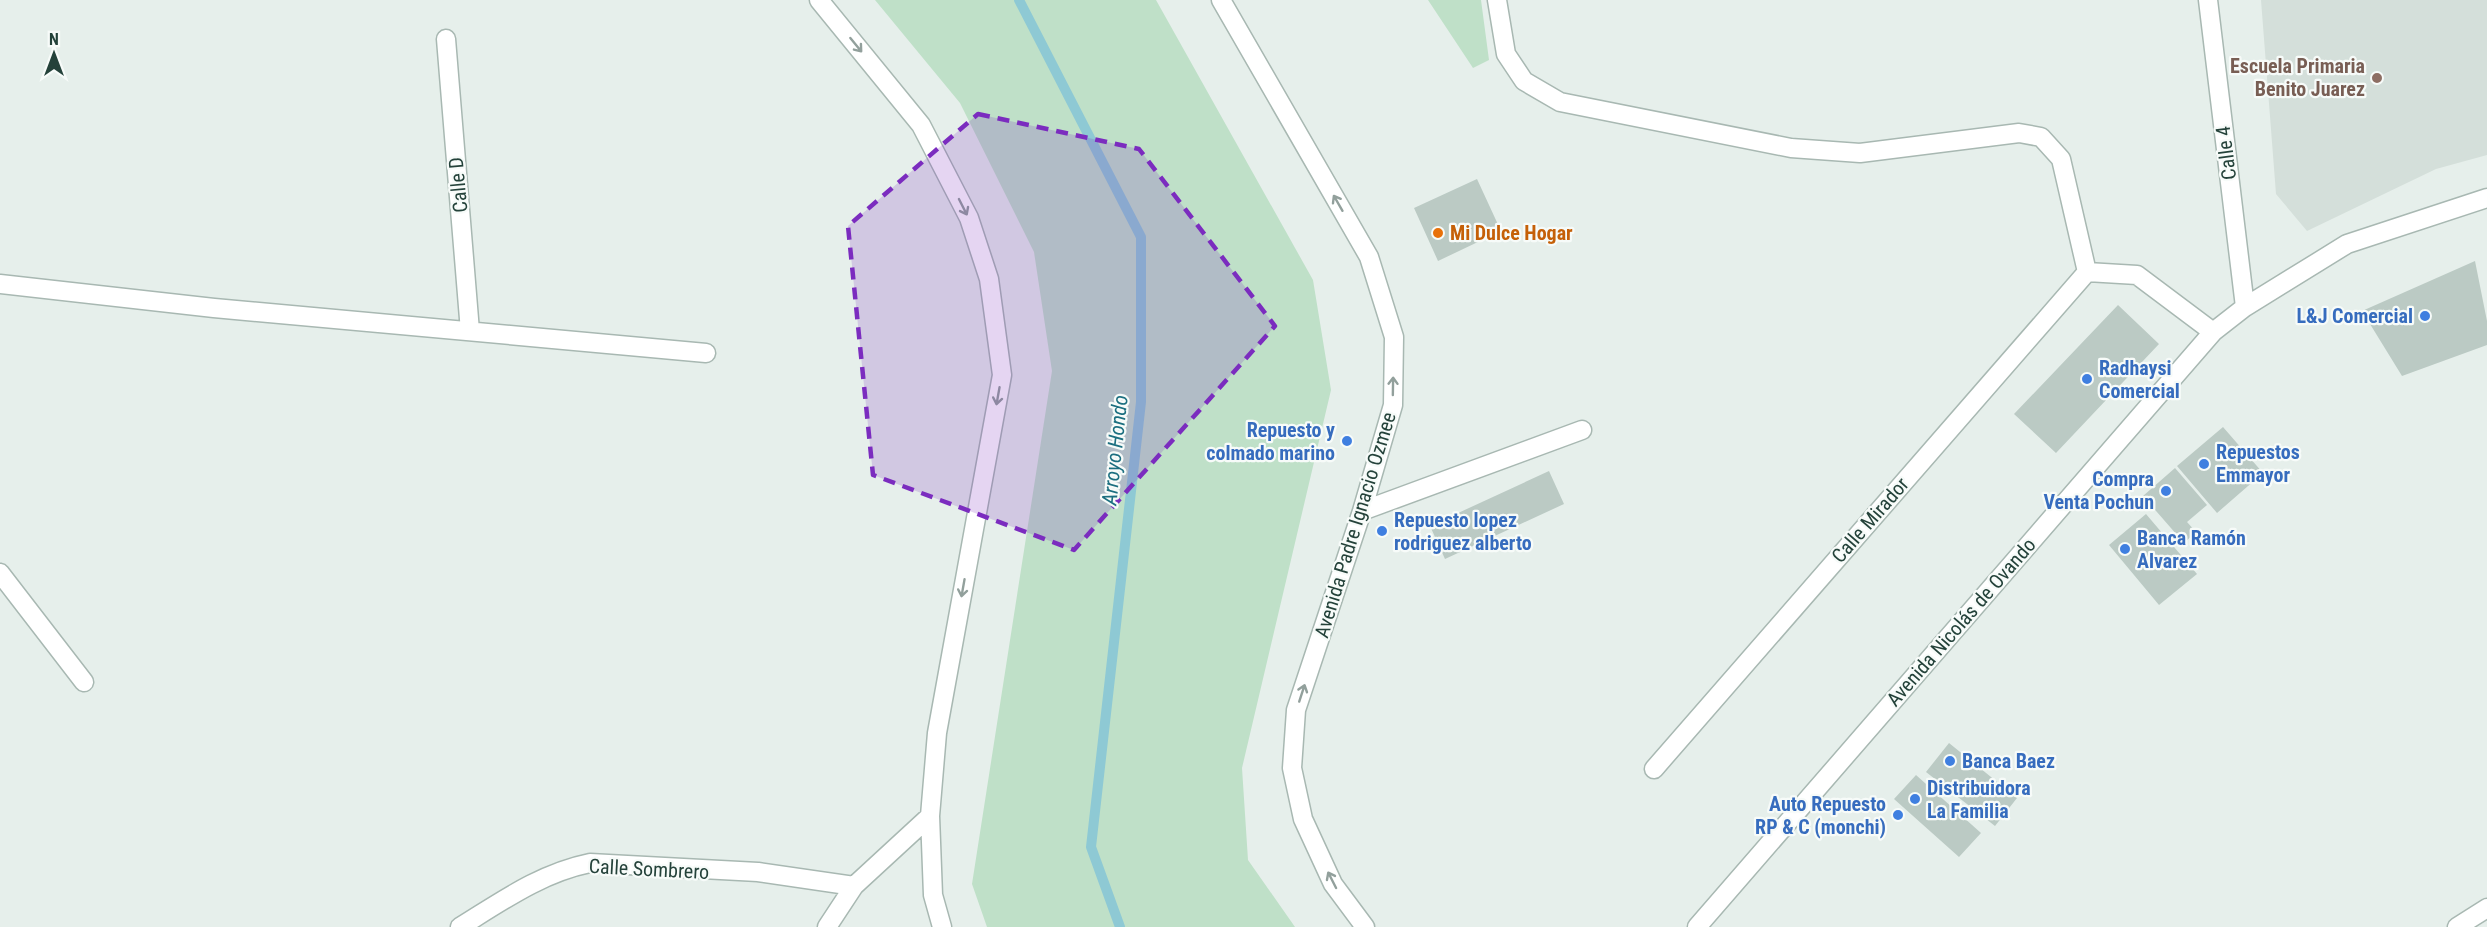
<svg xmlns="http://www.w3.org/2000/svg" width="2487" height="927" font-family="'Roboto Condensed',sans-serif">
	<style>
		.built { fill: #d4dfda }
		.green { fill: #bfe0c8 }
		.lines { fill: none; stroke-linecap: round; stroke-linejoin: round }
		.stream { stroke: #8ec9d4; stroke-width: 10 }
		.building { fill: #bbcac4 }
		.minor-casing { stroke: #a8b8b2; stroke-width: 21 }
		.minor { stroke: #fff; stroke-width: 18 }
		.oneway { stroke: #92a09c }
		.marked { fill: #7b2cbf; fill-opacity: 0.2; stroke: #7b2cbf; stroke-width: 4.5; stroke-dasharray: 12 8; stroke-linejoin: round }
		.education-dot { fill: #8d6e63; stroke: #f7fbf9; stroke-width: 2 }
		.food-dot { fill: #e8710a; stroke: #f7fbf9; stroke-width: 2 }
		.shop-dot { fill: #3f7fe0; stroke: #f7fbf9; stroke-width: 2 }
		.labels { text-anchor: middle; stroke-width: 4.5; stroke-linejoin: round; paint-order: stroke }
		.education-label { font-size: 20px; font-weight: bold; fill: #785e54; stroke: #f7fbf9; text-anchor: end }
		.street-label { font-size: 20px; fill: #24423a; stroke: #f7fbf9 }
		.food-label { font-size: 20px; font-weight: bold; fill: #c56008; stroke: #f7fbf9; text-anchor: start }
		.shop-label { font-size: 20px; font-weight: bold; fill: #366cbe; stroke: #f7fbf9; text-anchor: start }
		.water-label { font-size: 21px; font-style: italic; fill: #1c6f80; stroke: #f7fbf9 }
	</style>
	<rect width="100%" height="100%" fill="#e6efeb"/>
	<path class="built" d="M2261,0H2487V155L2436,169L2307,231L2276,194Z"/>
	<path class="green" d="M875,0H1156L1313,280L1331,390L1242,768L1248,860L1295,927H987L972,884L1052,371L1034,252L960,103Z
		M1428,0H1481L1489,60L1473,68Z"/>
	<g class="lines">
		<path class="stream" d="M1019,0L1141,237V402L1091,847L1120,927"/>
	</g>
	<path class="building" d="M1477,179L1501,231L1438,261L1414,208Z
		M2475,261L2487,321V345L2402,376L2362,311Z
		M2118,305L2159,344L2056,453L2014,414Z
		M2223,427L2263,473L2217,513L2177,466Z
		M2175,468L2207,505L2187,522L2196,532L2184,543L2143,496Z
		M1549,471L1564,504L1445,559L1430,526Z
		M2146,514L2197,574L2159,605L2109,545Z
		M1949,743L2017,798L1995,826L1926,772Z
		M1916,775L1981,833L1959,857L1894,799Z"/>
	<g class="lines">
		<g class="minor-casing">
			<path id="minor" d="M819,0L921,125L969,218L989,279L1002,375L937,733L930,816L933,895L942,927
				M1221,0L1369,257L1394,337L1393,405L1362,511L1296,710L1292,768L1303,819L1333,884L1365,927
				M1497,0L1506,54L1524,81L1560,102L1791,148L1860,153L2019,133L2041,137L2061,159L2087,272
				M2208,0L2245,307
				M446,39L470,331
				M2087,272L2137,275L2213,332
				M0,284L214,308L706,353
				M1362,511L1582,430
				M0,573L84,682
				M1654,769L2087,272
				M460,927C502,901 541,873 590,863L758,872L854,886
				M827,927L854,886L930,816
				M1697,927L2213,332L2245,307L2347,244L2487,198
				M2457,927L2487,908"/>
		</g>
		<use href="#minor" class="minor"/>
	</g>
	<defs><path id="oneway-shaft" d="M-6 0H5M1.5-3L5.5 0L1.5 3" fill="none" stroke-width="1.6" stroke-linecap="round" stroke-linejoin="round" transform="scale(1.5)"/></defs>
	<g class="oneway">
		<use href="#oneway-shaft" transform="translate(856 45) rotate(51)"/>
		<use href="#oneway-shaft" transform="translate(1338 203) rotate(-120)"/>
		<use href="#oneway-shaft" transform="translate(963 207) rotate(63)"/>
		<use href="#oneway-shaft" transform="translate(1393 386) rotate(-89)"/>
		<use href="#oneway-shaft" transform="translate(998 396) rotate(100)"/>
		<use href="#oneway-shaft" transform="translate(963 588) rotate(100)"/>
		<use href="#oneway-shaft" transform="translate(1302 693) rotate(-72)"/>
		<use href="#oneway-shaft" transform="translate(1332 880) rotate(-117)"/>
	</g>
	<path class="marked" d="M978,114L1139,149L1275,326L1074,550L873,475L848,226Z"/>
	<circle class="education-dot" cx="2377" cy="78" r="6"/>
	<circle class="food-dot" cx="1438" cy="233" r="6"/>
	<g class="shop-dot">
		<circle cx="2425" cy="316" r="6"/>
		<circle cx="2087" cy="379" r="6"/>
		<circle cx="1347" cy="441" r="6"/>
		<circle cx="2204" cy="464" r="6"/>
		<circle cx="2166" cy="491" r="6"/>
		<circle cx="1382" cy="531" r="6"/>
		<circle cx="2125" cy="549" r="6"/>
		<circle cx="1950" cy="761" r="6"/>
		<circle cx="1915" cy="799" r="6"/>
		<circle cx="1898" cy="815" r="6"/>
	</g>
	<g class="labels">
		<g class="education-label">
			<text x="2365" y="73">Escuela Primaria<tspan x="2365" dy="23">Benito Juarez</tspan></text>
		</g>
		<g class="street-label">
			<text transform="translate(2226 153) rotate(-97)" y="7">Calle 4</text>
			<text transform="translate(458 185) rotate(-95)" y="7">Calle D</text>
			<text transform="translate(1870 520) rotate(-49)" y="7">Calle Mirador</text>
			<text transform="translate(1355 525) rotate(-73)" y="7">Avenida Padre Ignacio Ozmee</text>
			<text transform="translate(1961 622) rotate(-49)" y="7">Avenida Nicolás de Ovando</text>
			<text transform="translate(649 869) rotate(3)" y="7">Calle Sombrero</text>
		</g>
		<g class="food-label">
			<text x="1450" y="240">Mi Dulce Hogar</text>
		</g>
		<g class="shop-label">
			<text x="2413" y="323" text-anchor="end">L&amp;J Comercial</text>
			<text x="2099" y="375">Radhaysi<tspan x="2099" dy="23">Comercial</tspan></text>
			<text x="1335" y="437" text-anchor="end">Repuesto y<tspan x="1335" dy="23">colmado marino</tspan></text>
			<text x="2216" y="459">Repuestos<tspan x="2216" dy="23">Emmayor</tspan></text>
			<text x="2154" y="486" text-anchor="end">Compra<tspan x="2154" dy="23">Venta Pochun</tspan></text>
			<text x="1394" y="527">Repuesto lopez<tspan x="1394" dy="23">rodriguez alberto</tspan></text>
			<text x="2137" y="545">Banca Ramón<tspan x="2137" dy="23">Alvarez</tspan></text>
			<text x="1962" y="768">Banca Baez</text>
			<text x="1927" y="795">Distribuidora<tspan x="1927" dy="23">La Familia</tspan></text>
			<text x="1886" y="811" text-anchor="end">Auto Repuesto<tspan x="1886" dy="23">RP &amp; C (monchi)</tspan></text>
		</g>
		<g class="water-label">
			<text transform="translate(1115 450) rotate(-84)" y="7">Arroyo Hondo</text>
		</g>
	</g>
	<g transform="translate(54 54)" stroke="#f7fbf9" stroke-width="4.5" paint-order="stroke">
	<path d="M0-4.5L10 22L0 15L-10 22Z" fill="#24423a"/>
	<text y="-9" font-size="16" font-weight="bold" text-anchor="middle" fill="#24423a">N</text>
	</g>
</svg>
